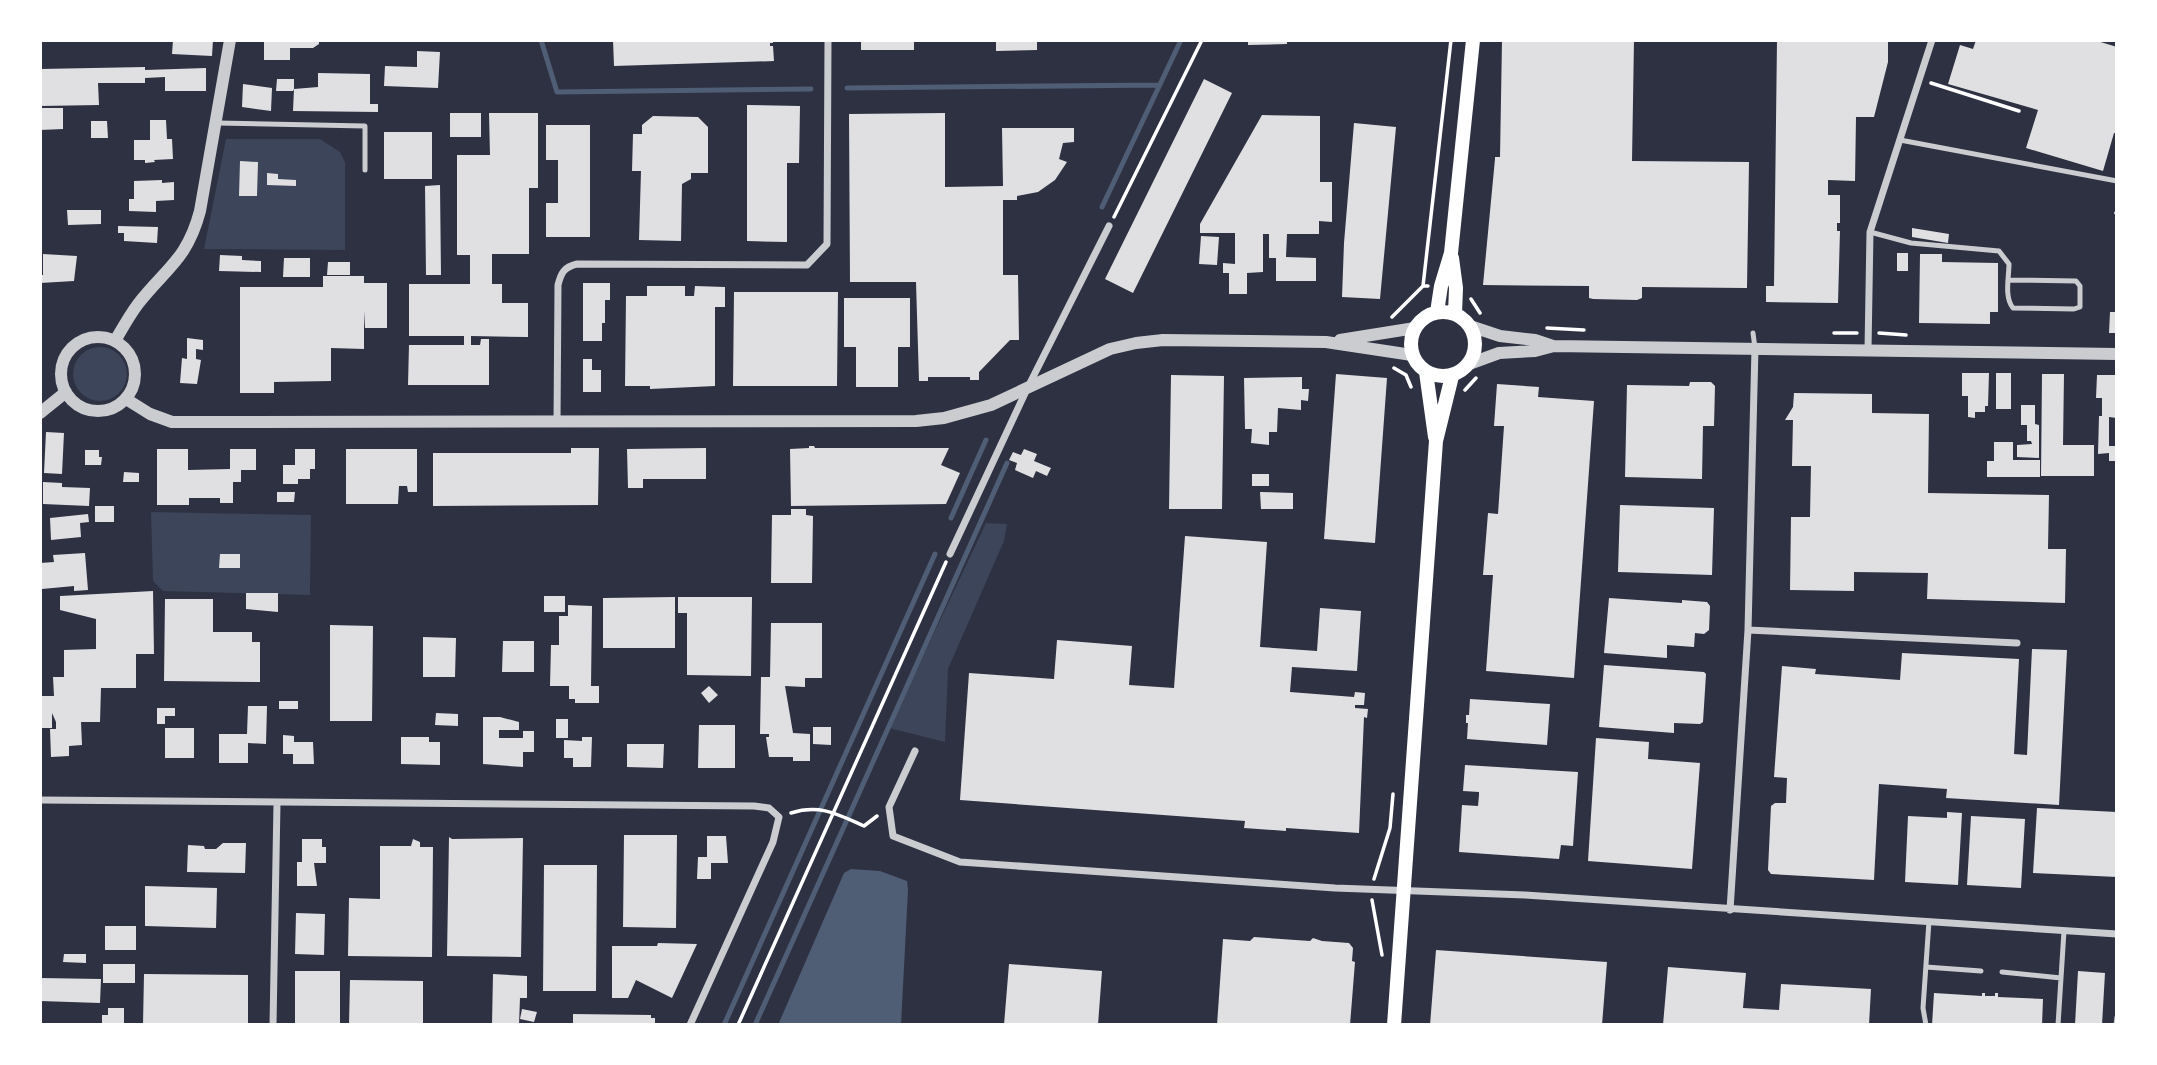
<svg xmlns="http://www.w3.org/2000/svg" width="2157" height="1065" font-family="Montserrat,sans-serif">
	<style>
		.green { fill: #3c4559 }
		.water { fill: #4f5d75 }
		.lines { fill: none; stroke-linecap: round; stroke-linejoin: round }
		.stream { stroke: #4f5d75; stroke-width: 5 }
		.building { fill: #e0e0e3 }
		.path { stroke: #fff; stroke-width: 3.5 }
		.service { stroke: #caccd0; stroke-width: 5 }
		.minor { stroke: #caccd0; stroke-width: 7 }
		.tertiary { stroke: #caccd0; stroke-width: 12 }
		.secondary { stroke: #fff; stroke-width: 14 }
	</style>
	<rect width="100%" height="100%" fill="#2d3142"/>
	<path class="green" d="M226,139H320L340,152L345,162V250L204,249Z
		M73 374a27 27 0 1 1 54 0a27 27 0 1 1-54 0Z
		M151,512L311,515L310,595L163,591L153,581Z
		M986,523L1007,524L1004,541L948,669L945,742L889,728Z"/>
	<path class="water" d="M851,869L880,871L907,881L908,890L901,1025H778L844,873Z"/>
	<g class="lines">
		<path class="stream" d="M541,40L557,92L811,89
			M847,88L1159,85
			M1102,207L1181,40
			M951,518L986,440
			M724,1025L935,554
			M755,1025L1007,463"/>
	</g>
	<path class="building" d="M173,40H213L212,56L172,54Z
		M264,40H319V44L313,48H290V60H264Z
		M613,40H773V43H770V46H773L774,61L614,66Z
		M861,40H914V50H861Z
		M996,40H1037V50L996,51Z
		M1248,40H1287V44L1248,45Z
		M1502,40H1634L1632,161L1749,162L1747,288L1642,287V298L1637,300L1593,299L1589,298V286L1483,285L1495,159V157H1500Z
		M1777,40H1888V62L1874,117H1856L1855,181L1828,180V195H1840V223H1837V231H1840L1838,303L1766,302V286H1774Z
		M1976,40H2094L2117,47V134L2114,133L2103,171L2026,148L2038,110L1948,84L1960,45L1973,49Z
		M417,51L440,52L438,88L384,86L385,66L417,67Z
		M145,67V70L206,68V91H165V77L145,78V83H98L99,105L40,106V69Z
		M318,73L370,74V104H378V112L293,111L294,89L293,91H276L277,79H294V89L318,87Z
		M1204,79L1232,93L1133,293L1105,279Z
		M243,84L272,88L271,111L242,107Z
		M747,105L800,106L799,163H787V242L747,241Z
		M40,108H63V129L40,130Z
		M450,113H481V137H450Z
		M489,113H538V188H529V254H492V284H502V303H528V337L471,336V345H480L481,339H489V385H408L409,345H464V336H409V284H470V255H457V155H490Z
		M945,113V187L1003,186L1002,128H1074V142L1063,143L1059,159L1067,162L1055,180L1038,192L1017,196V200H1003V275H1018L1019,340H1010L979,372V380H970V377H928V381H919L916,282H850L849,114Z
		M1262,115L1320,116V182H1332V222L1319,221V234H1287L1286,257L1316,258V281H1276V258H1269V234H1263V272L1247,273V294H1229V273H1223V263L1235,264V233H1200V224Z
		M653,116L698,117L708,127V173H691V179L682,184L681,241L639,240L641,171H632L633,134H642V125Z
		M150,120H166L167,139H172L173,159L154,160L155,162L145,163V160H134V140H150Z
		M91,121H107L108,138H91Z
		M1354,123L1396,127L1380,299L1342,297L1344,243Z
		M546,125H590V237H546V203H558V160H546Z
		M384,132H432V179H384Z
		M240,161L258,162L257,196H239Z
		M267,173L278,174V179L296,180V186L267,185Z
		M162,180V183L174,182V200L156,201V212L129,211V199H134V181Z
		M440,185L441,275H426L425,186Z
		M67,210H101V224L68,225Z
		M118,226L158,227L157,243L124,241V233H118Z
		M1912,228L1949,234L1948,243L1912,237Z
		M1201,236L1219,237L1217,265L1199,264Z
		M1897,253H1908V271H1897Z
		M43,254L77,256L74,281L40,283V275H43Z
		M1920,254H1942V262L1998,263V312H1990V324L1919,323Z
		M220,255L242,256V260L261,261V272L219,271Z
		M284,258H310V277H283Z
		M328,262H350V275H327Z
		M323,276H364V283H387V328H365L364,311V349L331,348V381L274,382V393H240V287H323Z
		M583,283H610V300H605V323H602V341H583Z
		M647,286H685V296H694L695,286L725,287V307H715V386L650,389V386H625L626,296H647Z
		M734,292H838L837,386H733Z
		M844,298H910V347H898V387H856V347H844Z
		M2110,312H2117V333H2109Z
		M187,338L203,340V350L196,349V359L201,360L197,384L180,383L182,358L187,359Z
		M583,359H592V370H601V392H583Z
		M1962,373H1989L1988,406H1985V412H1975V418L1968,417V396H1962Z
		M1996,373H2011V409H1996Z
		M1336,374L1387,378L1375,543L1324,539Z
		M2042,374H2064L2063,445H2094V476H2041Z
		M1171,375L1224,376L1222,509H1169Z
		M2097,375H2117V418L2109,417V446H2117V461H2109V453L2098,454L2099,416H2102V398H2096Z
		M1302,377V389H1309L1308,401L1301,400V410L1278,408L1277,432H1269V445L1251,443L1252,429H1245L1244,378Z
		M1690,382H1711L1715,386L1714,426H1703L1702,479L1625,477L1627,385L1689,386Z
		M1497,384L1539,387L1538,397L1594,401L1574,678L1486,671L1493,575H1483L1488,513L1498,514L1504,426H1494Z
		M1794,393L1872,394V413L1929,414L1928,493L2049,495L2048,549H2066L2065,603L1927,599L1928,573L1854,572V591L1790,590L1791,517H1810L1811,466H1792L1793,420H1785L1793,407Z
		M2021,405H2035V424L2039,425V458L2017,457V445L2032,444L2031,441H2027V425H2021Z
		M46,432L64,433L62,474L44,473Z
		M1994,442H2013V460H2040V477H1987V461H1994Z
		M809,446H814L815,448H949L941,465L960,473L946,504L791,506L790,449L809,448Z
		M571,448H599L598,505L433,506V453H571Z
		M706,448V479H643V488H628L627,449Z
		M157,449H188V470L230,469V449H256V470H241V482H233V503H220V498H189V505H157Z
		M295,449H315V469H310V479H298V484H283V465H295Z
		M346,449H417V492H408L407,486H399L398,504H346Z
		M1024,449L1037,454L1034,461L1051,468L1047,476L1036,471L1033,478L1015,470L1017,463L1009,460L1013,452L1021,455Z
		M85,450H99V457H102L101,465H85Z
		M124,472L139,473V482H123Z
		M1252,474H1269V486H1252Z
		M43,482L62,483V487L90,488L89,506L43,504Z
		M277,492H295L294,502H277Z
		M1260,492L1293,493V509H1261Z
		M1620,505L1714,508L1712,575L1618,572Z
		M95,506H114V522H95Z
		M791,509H806V515L813,516L812,583H771L772,515H791Z
		M88,514L89,522L80,523L81,537L51,540L50,518Z
		M1185,536L1267,542L1260,647L1317,651L1320,608L1361,611L1357,671L1292,667L1290,692L1354,697L1355,692L1365,693L1364,705H1355V708L1368,709L1367,718L1364,717L1359,833L1286,828V831L1244,828L1245,821L960,800L969,673L1054,679L1057,640L1132,646L1129,685L1174,688Z
		M85,553L88,590L74,591V586L42,589L40,563L54,562L53,555Z
		M220,554H240V568H219Z
		M153,591L154,654H136V688H101L100,722H81L82,745L69,746V756L51,757L50,729H56V722L52,713V728H40V696H54L53,677H64V650L96,649V619L60,610V596Z
		M246,593H278V612L246,609Z
		M544,596H565V612H544Z
		M675,597V648H603V598Z
		M678,597H752L751,676L687,675V613H678Z
		M1609,598L1682,603V600L1707,602L1710,606L1709,630L1704,634L1695,633L1694,647L1667,645V658L1604,653Z
		M165,599H213V632H252V642H260V682L164,681Z
		M568,605L592,606L591,686H599V703H575V699H569V686H550L551,645H559V616H568Z
		M771,623H822V678H805V687L785,686L793,733L810,734V761H793V757H769L766,737H769V734H760L761,677H770Z
		M330,625L373,626L372,721H330Z
		M423,637L456,638L455,677H423Z
		M503,641H534V672H502Z
		M2032,649L2067,650L2059,805L1946,798L1947,789L1879,784L1874,880L1771,874L1768,870L1771,806L1775,803H1786L1787,778L1774,777L1782,666L1816,669L1815,674L1900,680L1902,653L2019,659L2014,754L2027,755Z
		M1604,665L1704,672L1706,674L1703,722L1700,724L1674,723V733L1599,727Z
		M709,686L718,695L709,703L701,693Z
		M1470,699L1550,704L1547,745L1467,739L1468,723H1466V715H1469Z
		M279,701H298V709H279Z
		M248,706H267L266,744L248,743V763H219V734H247Z
		M157,708H175V716H165V724H157Z
		M436,713L458,714V726L435,725Z
		M483,717H500L519,722V730H499V738H523V731H534V752H523V767L483,764Z
		M556,719H568V738H556Z
		M699,725H735V768H698Z
		M813,727H831V745L813,744Z
		M165,728H194V758H165Z
		M283,735L294,736V742H313L314,764H293V754H283Z
		M401,737H429V742H440V765L401,764Z
		M582,737H592L591,767H573V758H564V740L582,741Z
		M1596,738L1649,742L1648,759L1700,763L1692,869L1588,861Z
		M627,744H664L663,768L627,767Z
		M1465,765L1578,772L1573,846L1561,845L1559,859L1459,852L1462,805L1478,806L1479,795V792L1463,791Z
		M2037,808L2117,812V877L2033,873Z
		M1947,812L1962,813L1958,885L1905,882L1908,816L1947,818Z
		M1971,816L2025,819L2021,888L1967,885Z
		M624,835H677L676,928L623,927Z
		M707,836H726L728,863H711V879H697L698,857H707Z
		M449,837L452,839L523,838L521,957L447,956Z
		M302,839H322V847H326V863H314L317,886H297V862H302Z
		M413,839L420,842V847H433L432,957L348,956L349,898L380,899V846H411Z
		M223,843H246L245,873L187,872L188,845L204,846L205,849H216Z
		M544,865H597L596,991H543Z
		M145,886L217,888L216,928L145,926Z
		M296,913L325,914L324,955L295,954Z
		M105,926H136V950H105Z
		M1254,937L1310,941L1313,938L1322,941L1349,943L1353,948L1352,961L1355,962L1350,1025H1217L1223,939L1250,941Z
		M658,943L697,944L672,998L636,980L628,998H612V946H657Z
		M1436,950L1607,962L1602,1025H1430Z
		M64,954H86V963L63,962Z
		M103,964H135V983H103Z
		M1009,964L1102,971L1098,1025H1004Z
		M1668,967L1746,973L1743,1008L1779,1010L1781,984L1871,989L1869,1025H1663Z
		M295,971H340V1025H295Z
		M2078,971L2105,973L2102,1025H2075Z
		M144,974L248,975V1025H143Z
		M493,974L527,976V998H520L519,1025H492Z
		M40,978L101,979L100,1003L40,1001Z
		M350,980L423,981V1025H349Z
		M1934,993L1982,996V993H1985V996H1995V993H1998V997L2043,999L2042,1025H1932Z
		M108,1008H124V1025H102V1015H108Z
		M522,1009L537,1012L534,1022L520,1019Z
		M573,1014L651,1015V1018H655V1025H573Z"/>
	<g class="lines">
		<path class="path" d="M1931,83L2019,111
			M2116,213L2117,211
			M1114,217L1202,40
			M1423,286L1451,40
			M1471,299L1480,313
			M1392,317L1423,286H1428
			M1547,328L1584,330
			M1834,333H1857
			M1879,333L1906,335
			M1394,368L1406,375L1411,387
			M1465,390L1476,378
			M791,813C820,804 837,814 864,826L877,816
			M1374,879L1390,828L1393,794
			M1372,900L1382,955
			M738,1025L946,562"/>
		<path class="service" d="M218,123L365,126V170
			M1900,140L2117,181
			M1870,232L1911,243L1999,251L2009,264C2009,277 2004,297 2013,308L2074,309L2080,307V286L2076,281L2009,280
			M1753,333L1755,348
			M1926,967L1981,971
			M2002,972L2061,978
			M1926,1025L1923,1008L1929,921
			M2058,1025L2064,931
			M2116,1025L2117,1017"/>
		<path class="minor" d="M1868,350L1870,232L1932,40
			M557,422L558,285C561,273 564,267 577,264L807,265L827,244L828,40
			M950,554L1027,389L1109,226
			M1748,630L2017,643
			M915,751L889,807L893,836L960,862L1335,888L1525,895L2117,934
			M40,800L754,806L769,808L779,817L773,842L690,1025
			M1730,910L1748,630L1755,348
			M273,1025L277,803"/>
		<path class="tertiary" d="M1470,326L1500,336L1535,340L1553,346
			M61 374a37 37 0 1 1 74 0a37 37 0 1 1-74 0Z
			M1340,340L1415,328
			M115,341C122,329 129,316 138,304C166,268 187,260 200,211L230,40
			M1469,364L1499,353L1535,351L1554,346L2117,354
			M126,399L150,414L172,422L916,421L944,418L991,405L1110,349L1136,343L1163,340L1326,342L1412,355
			M40,413L66,392"/>
		<path class="secondary" d="M1452,258L1456,288L1455,314
			M1411 344a32 32 0 1 1 64 0a32 32 0 1 1-64 0Z
			M1437,312L1441,286L1451,253L1473,40
			M1426,372L1435,437
			M1394,1025L1436,441L1452,376"/>
	</g>
	<rect width="2157" height="1065" fill="none" stroke="#ffffff" stroke-width="84"/>
</svg>
